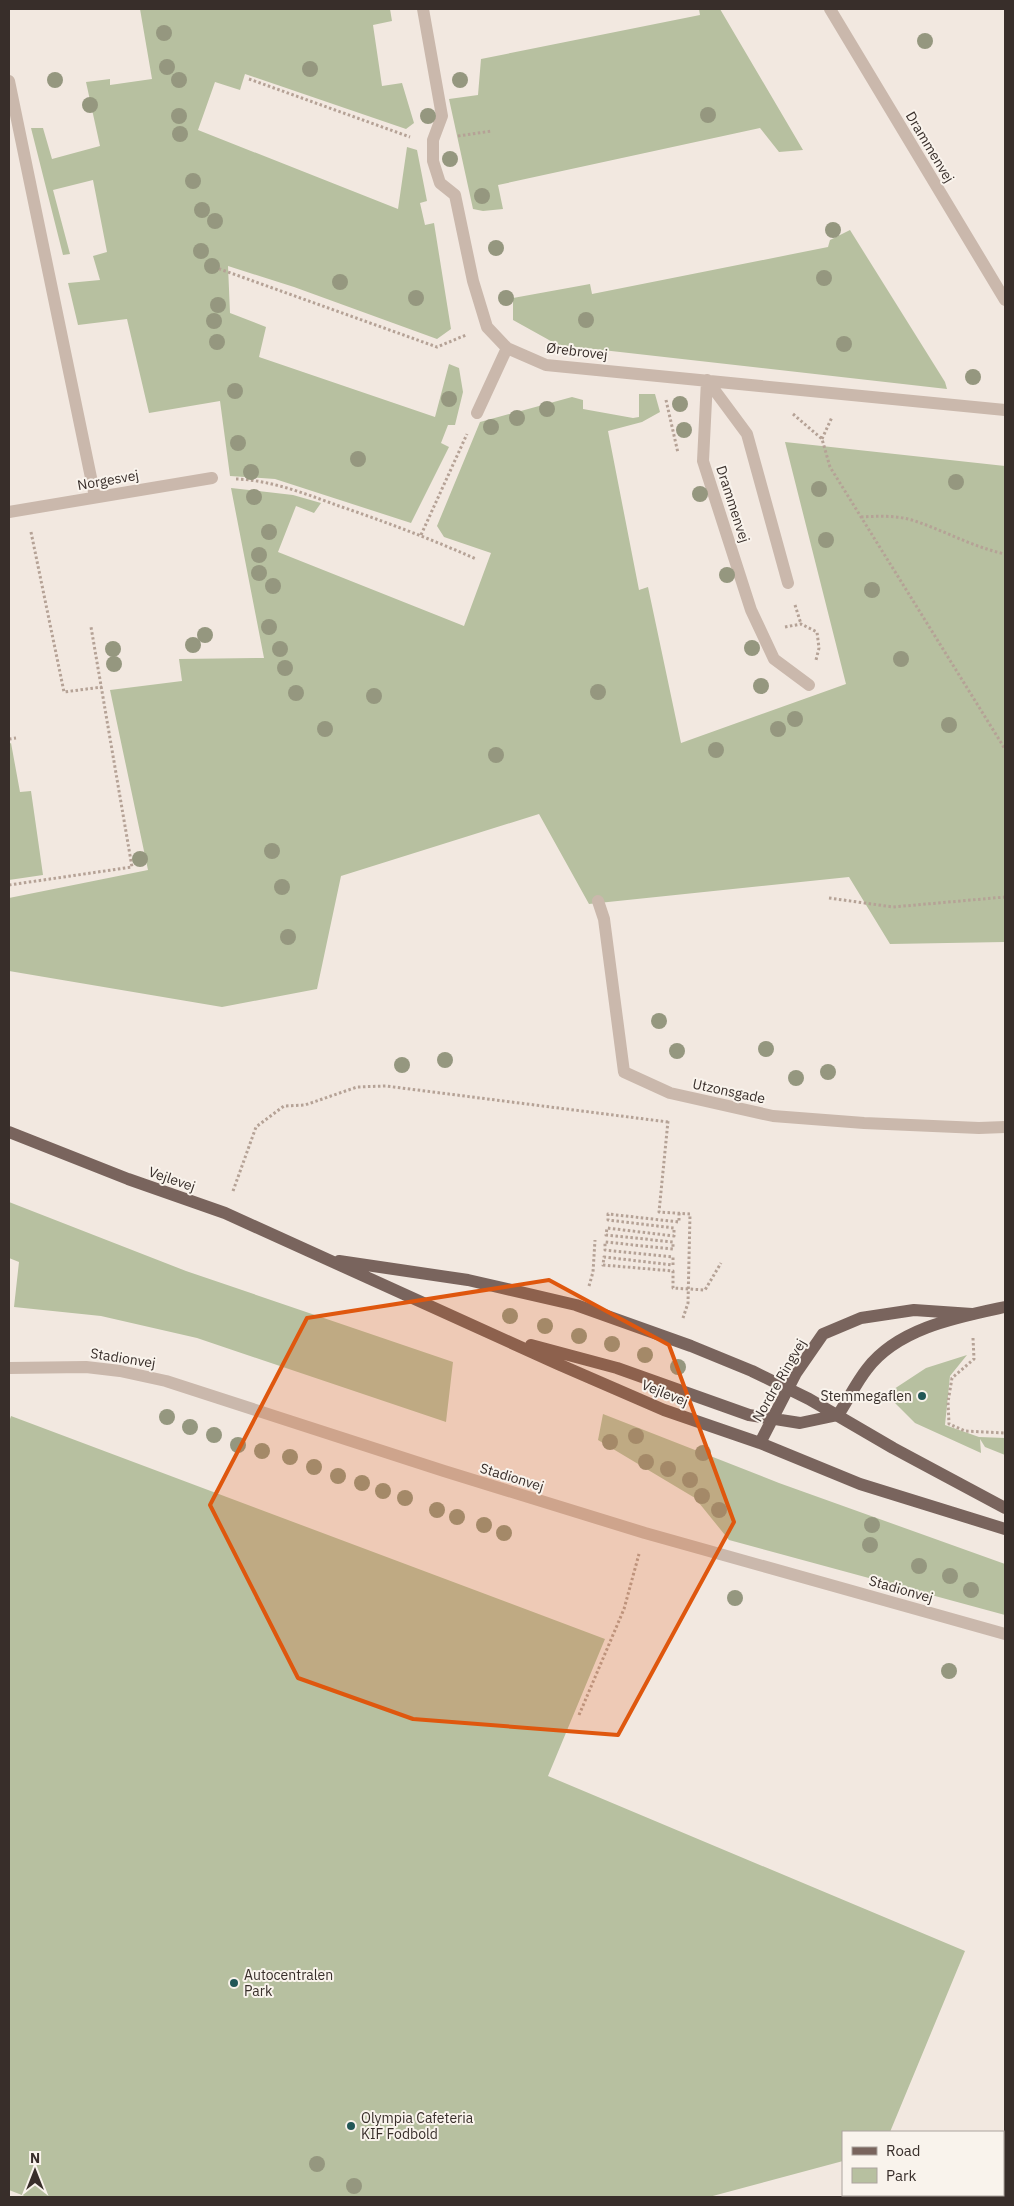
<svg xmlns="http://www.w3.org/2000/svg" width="1014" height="2206" font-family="'IBM Plex Sans',sans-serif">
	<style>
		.green { fill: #b7c0a0 }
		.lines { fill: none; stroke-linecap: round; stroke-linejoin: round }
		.path { stroke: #b5a296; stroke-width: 3; stroke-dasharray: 2.5 2.5; stroke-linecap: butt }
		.minor { stroke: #cab8ac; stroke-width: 12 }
		.major { stroke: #79645d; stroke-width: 12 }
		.tree { fill: #95977f }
		.marked { fill: #df570e; fill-opacity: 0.2; stroke: #df570e; stroke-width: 4; stroke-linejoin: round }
		.poi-dot { fill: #225757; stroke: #f9f3ec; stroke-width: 2 }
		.labels { text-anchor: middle; stroke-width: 4; stroke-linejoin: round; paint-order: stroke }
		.street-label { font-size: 14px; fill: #382e2a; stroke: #f9f3ec }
		.poi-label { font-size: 14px; fill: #382e2a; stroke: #f9f3ec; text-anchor: start }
	</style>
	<rect width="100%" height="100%" fill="#f2e8e0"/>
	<path class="green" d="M140,9H390L392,21L373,25L382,86L402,83L414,123L406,129L245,74L240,90L215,82L198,130L398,209L407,147L417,150L427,201L420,203L425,225L434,223L451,329L437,339L294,287L228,266L230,313L266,327L259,357L435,417L449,364L459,368L463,392L455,425H448L441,443L449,447L411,523L275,479L230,476L220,401L149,413L127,319L78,325L68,283L100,280L93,256L107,252L93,180L53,190L70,254L63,255L31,128H43L52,159L100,146L86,82L110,79V85L152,79Z
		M699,9H720L803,150L779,152L760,128L498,185L503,209L483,211L473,209L449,99L478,95L481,59L700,15Z
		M850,230L945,382L947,389L558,345L513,320V298L590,284L592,294L828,247L830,240Z
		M639,394H655L660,412L642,422L608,431L639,590L648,587L681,743L846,684L785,442L1005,466V942L890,944L849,877L589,904L539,814L341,876L317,989L222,1007L9,971V898L148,870L110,690L182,681L179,659L264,658L231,488L293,495L321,503L314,513L296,506L278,552L464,626L491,553L444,537L437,526L480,422L572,397L583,400V409L633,418L639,417Z
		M11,743L20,792L31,791L43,875L9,880V744Z
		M9,1202L186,1271L453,1362L446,1422L197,1338L101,1316L14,1307L19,1262L9,1258Z
		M967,1355L950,1376L945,1425L979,1437L1005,1438V1455L985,1447L980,1439L981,1453L915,1423L892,1400L894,1389L926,1368Z
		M603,1414L779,1483L1005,1564V1615L729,1540L695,1498L598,1440Z
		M11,1416L605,1639L548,1776L965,1951L890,2132H843V2161L709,2197H27L9,2190V1422Z"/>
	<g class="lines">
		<path class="path" d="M249,79L410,137
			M458,136L492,131
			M214,267L437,347L466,335
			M666,400L678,453
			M793,414L822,439L830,467L1005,749
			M822,439L832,417
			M236,479C271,480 306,494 339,506C386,522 431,539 476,559
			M861,517C879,516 897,515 915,521C945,531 973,547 1005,554
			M31,532L64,692L102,687
			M421,535L467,434
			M795,605L801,624
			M785,627L801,624L817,632L819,648L816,660
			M9,739L16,738
			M9,885L132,867L91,627
			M829,898L893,907L1005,897
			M668,1121L659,1212L690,1214L688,1303L683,1318
			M233,1191L256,1127L284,1106L305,1105L357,1087L386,1086L668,1122
			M679,1213V1222L608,1214V1220L674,1228V1236L607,1228L606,1235L673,1242V1249L605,1242V1250L673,1257V1265L604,1257L603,1265L673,1271V1288L705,1290L721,1263
			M589,1286L593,1272L595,1240
			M973,1338L974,1359L952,1378L948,1402L949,1424L965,1431L1005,1433
			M579,1715L624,1609L639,1554"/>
		<path class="minor" d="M423,9L442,116L433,140V161L440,183L455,195L473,281L487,327L507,348L546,365L1005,410
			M830,9L1005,300
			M9,81L95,497
			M707,380L703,461L751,610L774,659L809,685
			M707,380L747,434L788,583
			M477,413L507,348
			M9,512L212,478
			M598,901L604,919L624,1072L670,1093L773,1116L864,1123L979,1128L1005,1127
			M9,1368L86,1367L120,1371L166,1381L444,1471L645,1533L1005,1634"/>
		<path class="major" d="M9,1132L128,1179L225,1213L558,1364L664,1410L760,1443L860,1484L1005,1529
			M339,1261L468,1280L576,1305L691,1346L752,1371L809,1399L893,1448L1005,1508
			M531,1345L617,1368L749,1415L800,1423L838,1415
			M838,1415C848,1400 856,1383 867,1369C898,1328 958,1317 1005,1307
			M760,1443L796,1373L823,1334L861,1318L914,1310L972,1314"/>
	</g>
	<g class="tree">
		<circle cx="164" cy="33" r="8"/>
		<circle cx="925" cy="41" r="8"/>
		<circle cx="167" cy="67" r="8"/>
		<circle cx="310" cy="69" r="8"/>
		<circle cx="55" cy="80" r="8"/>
		<circle cx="179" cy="80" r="8"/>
		<circle cx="460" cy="80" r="8"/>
		<circle cx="90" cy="105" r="8"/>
		<circle cx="708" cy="115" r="8"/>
		<circle cx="179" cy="116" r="8"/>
		<circle cx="428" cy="116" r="8"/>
		<circle cx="180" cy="134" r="8"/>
		<circle cx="450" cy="159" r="8"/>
		<circle cx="193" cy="181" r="8"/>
		<circle cx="482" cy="196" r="8"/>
		<circle cx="202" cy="210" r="8"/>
		<circle cx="215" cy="221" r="8"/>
		<circle cx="833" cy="230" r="8"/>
		<circle cx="496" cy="248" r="8"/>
		<circle cx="201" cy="251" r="8"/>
		<circle cx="212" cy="266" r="8"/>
		<circle cx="824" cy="278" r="8"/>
		<circle cx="340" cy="282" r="8"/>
		<circle cx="416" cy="298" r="8"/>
		<circle cx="506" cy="298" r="8"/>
		<circle cx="218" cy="305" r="8"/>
		<circle cx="586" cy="320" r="8"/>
		<circle cx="214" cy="321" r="8"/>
		<circle cx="217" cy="342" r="8"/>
		<circle cx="844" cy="344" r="8"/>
		<circle cx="973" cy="377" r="8"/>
		<circle cx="235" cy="391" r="8"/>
		<circle cx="449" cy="399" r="8"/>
		<circle cx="680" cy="404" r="8"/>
		<circle cx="547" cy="409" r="8"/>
		<circle cx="517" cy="418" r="8"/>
		<circle cx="491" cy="427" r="8"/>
		<circle cx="684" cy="430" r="8"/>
		<circle cx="238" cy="443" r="8"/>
		<circle cx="358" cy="459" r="8"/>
		<circle cx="251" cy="472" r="8"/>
		<circle cx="956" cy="482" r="8"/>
		<circle cx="819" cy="489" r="8"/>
		<circle cx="700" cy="494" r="8"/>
		<circle cx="254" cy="497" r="8"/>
		<circle cx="269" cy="532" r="8"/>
		<circle cx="826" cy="540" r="8"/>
		<circle cx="259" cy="555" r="8"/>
		<circle cx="259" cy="573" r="8"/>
		<circle cx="727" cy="575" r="8"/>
		<circle cx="273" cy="586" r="8"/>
		<circle cx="872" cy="590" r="8"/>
		<circle cx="269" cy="627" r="8"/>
		<circle cx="205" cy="635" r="8"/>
		<circle cx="193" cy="645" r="8"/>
		<circle cx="752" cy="648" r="8"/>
		<circle cx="113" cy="649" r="8"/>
		<circle cx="280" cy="649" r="8"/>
		<circle cx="901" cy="659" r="8"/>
		<circle cx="114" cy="664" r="8"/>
		<circle cx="285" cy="668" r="8"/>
		<circle cx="761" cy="686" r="8"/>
		<circle cx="598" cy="692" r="8"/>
		<circle cx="296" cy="693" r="8"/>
		<circle cx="374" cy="696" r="8"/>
		<circle cx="795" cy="719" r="8"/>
		<circle cx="949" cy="725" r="8"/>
		<circle cx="325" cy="729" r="8"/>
		<circle cx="778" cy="729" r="8"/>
		<circle cx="716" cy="750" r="8"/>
		<circle cx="496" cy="755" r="8"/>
		<circle cx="272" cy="851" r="8"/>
		<circle cx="140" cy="859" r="8"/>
		<circle cx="282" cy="887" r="8"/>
		<circle cx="288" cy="937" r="8"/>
		<circle cx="659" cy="1021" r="8"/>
		<circle cx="766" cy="1049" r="8"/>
		<circle cx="677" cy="1051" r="8"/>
		<circle cx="445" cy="1060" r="8"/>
		<circle cx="402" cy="1065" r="8"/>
		<circle cx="828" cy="1072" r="8"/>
		<circle cx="796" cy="1078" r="8"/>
		<circle cx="510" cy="1316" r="8"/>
		<circle cx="545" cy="1326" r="8"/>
		<circle cx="579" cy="1336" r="8"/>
		<circle cx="612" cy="1344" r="8"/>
		<circle cx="645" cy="1355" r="8"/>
		<circle cx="678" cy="1367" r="8"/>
		<circle cx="167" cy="1417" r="8"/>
		<circle cx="190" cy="1427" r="8"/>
		<circle cx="214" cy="1435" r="8"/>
		<circle cx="636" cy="1436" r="8"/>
		<circle cx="610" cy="1442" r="8"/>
		<circle cx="238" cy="1445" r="8"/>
		<circle cx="262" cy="1451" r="8"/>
		<circle cx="703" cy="1453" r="8"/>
		<circle cx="290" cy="1457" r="8"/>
		<circle cx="646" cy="1462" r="8"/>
		<circle cx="314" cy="1467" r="8"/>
		<circle cx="668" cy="1469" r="8"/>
		<circle cx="338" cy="1476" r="8"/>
		<circle cx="690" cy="1480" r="8"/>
		<circle cx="362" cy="1483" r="8"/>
		<circle cx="383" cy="1491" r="8"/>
		<circle cx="702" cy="1496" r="8"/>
		<circle cx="405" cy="1498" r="8"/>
		<circle cx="437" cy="1510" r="8"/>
		<circle cx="719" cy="1510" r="8"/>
		<circle cx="457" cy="1517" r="8"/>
		<circle cx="484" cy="1525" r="8"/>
		<circle cx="872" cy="1525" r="8"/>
		<circle cx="504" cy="1533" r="8"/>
		<circle cx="870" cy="1545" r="8"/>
		<circle cx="919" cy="1566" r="8"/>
		<circle cx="950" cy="1576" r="8"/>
		<circle cx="971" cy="1590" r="8"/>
		<circle cx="735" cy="1598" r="8"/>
		<circle cx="949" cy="1671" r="8"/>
		<circle cx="317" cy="2164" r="8"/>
		<circle cx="354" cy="2186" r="8"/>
	</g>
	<path class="marked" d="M549,1280L669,1345L734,1522L618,1735L413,1719L298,1678L210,1505L307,1318Z"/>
	<g class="poi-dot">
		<circle cx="922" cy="1396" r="5"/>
		<circle cx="234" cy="1983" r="5"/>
		<circle cx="351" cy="2126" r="5"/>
	</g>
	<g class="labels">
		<g class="street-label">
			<text transform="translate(930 147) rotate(59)" y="5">Drammenvej</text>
			<text transform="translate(577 351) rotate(7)" y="5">Ørebrovej</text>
			<text transform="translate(108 480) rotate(-10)" y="5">Norgesvej</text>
			<text transform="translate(733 504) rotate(72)" y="5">Drammenvej</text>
			<text transform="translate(729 1091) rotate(12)" y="5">Utzonsgade</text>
			<text transform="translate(172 1179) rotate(19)" y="5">Vejlevej</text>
			<text transform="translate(123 1358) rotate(9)" y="5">Stadionvej</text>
			<text transform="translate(779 1380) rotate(-60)" y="5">Nordre Ringvej</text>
			<text transform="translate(665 1393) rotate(22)" y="5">Vejlevej</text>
			<text transform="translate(512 1477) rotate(17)" y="5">Stadionvej</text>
			<text transform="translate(901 1589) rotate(16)" y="5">Stadionvej</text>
		</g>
		<g class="poi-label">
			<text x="912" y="1401" text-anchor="end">Stemmegaflen</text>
			<text x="244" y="1980">Autocentralen<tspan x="244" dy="16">Park</tspan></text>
			<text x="361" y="2123">Olympia Cafeteria<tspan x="361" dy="16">KIF Fodbold</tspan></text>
		</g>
	</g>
	<rect width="1014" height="2206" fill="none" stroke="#382e2a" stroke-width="20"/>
	<rect x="842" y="2131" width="162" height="65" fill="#f9f3ec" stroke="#aca49e"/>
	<rect x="852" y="2147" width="25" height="8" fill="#79645d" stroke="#aca49e"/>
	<text x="886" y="2156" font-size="15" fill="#382e2a">Road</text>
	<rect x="852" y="2168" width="25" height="15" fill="#b7c0a0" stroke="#aca49e"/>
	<text x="886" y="2181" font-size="15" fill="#382e2a">Park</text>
	<g transform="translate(35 2171)" stroke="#f9f3ec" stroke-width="4" paint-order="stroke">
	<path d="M0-4L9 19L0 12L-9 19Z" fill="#382e2a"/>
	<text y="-8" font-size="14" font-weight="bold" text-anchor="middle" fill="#382e2a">N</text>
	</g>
</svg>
